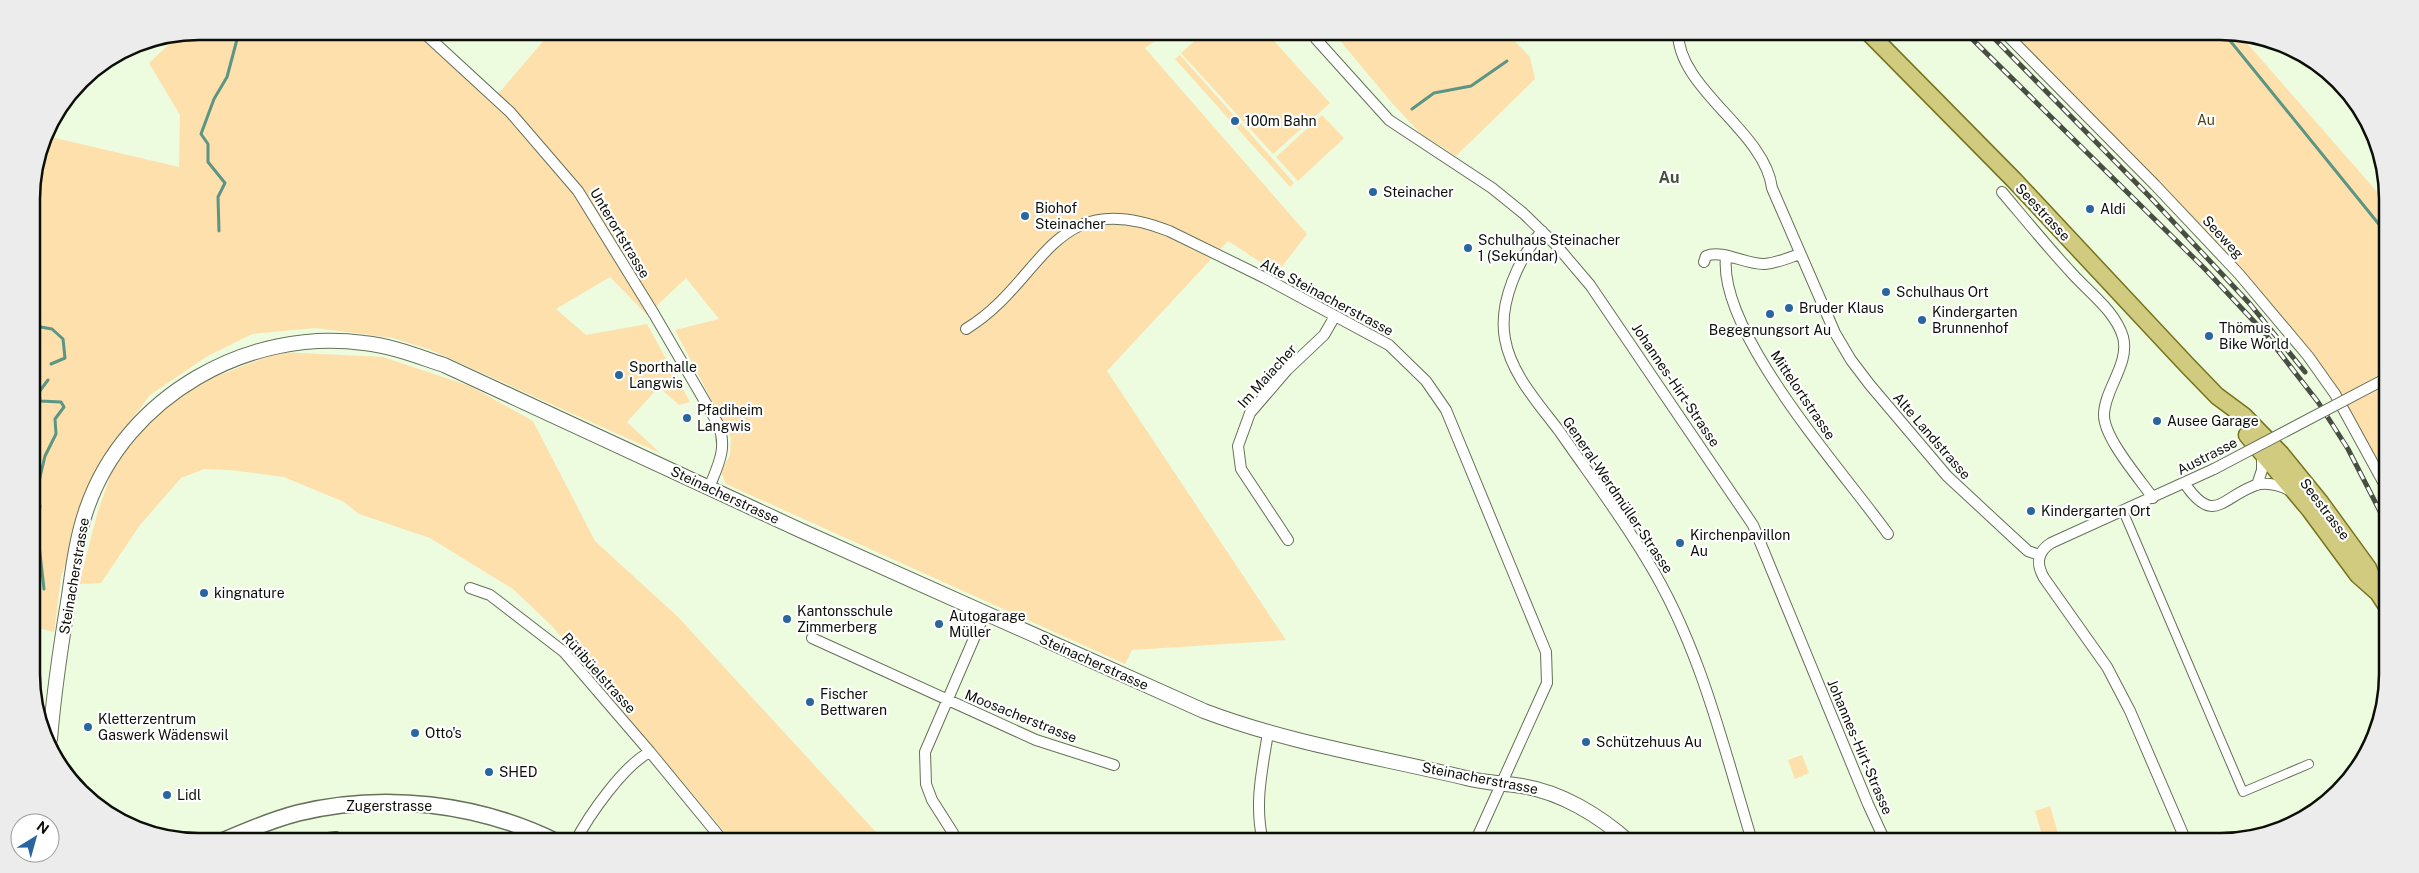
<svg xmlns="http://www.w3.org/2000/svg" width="2419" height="873" font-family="'Public Sans',sans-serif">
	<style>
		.green { fill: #fee0ac }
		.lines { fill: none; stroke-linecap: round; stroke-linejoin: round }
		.stream { stroke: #5a9585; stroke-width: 3 }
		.pedestrian-casing { stroke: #657159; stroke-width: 10 }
		.minor-casing { stroke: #657159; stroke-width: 12 }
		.tertiary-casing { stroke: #657159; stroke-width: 16 }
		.secondary-casing { stroke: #657159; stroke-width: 18 }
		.primary-casing { stroke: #78731e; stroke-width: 19 }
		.pedestrian { stroke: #fff; stroke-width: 8 }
		.minor { stroke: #fff; stroke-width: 10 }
		.tertiary { stroke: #fff; stroke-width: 14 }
		.secondary { stroke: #fff; stroke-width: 15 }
		.primary { stroke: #d1cb7f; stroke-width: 16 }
		.rail-casing { stroke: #484f42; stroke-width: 5 }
		.rail { stroke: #fff; stroke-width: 3; stroke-dasharray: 9; stroke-linecap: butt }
		.minor-bridge-casing { stroke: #657159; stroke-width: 12; stroke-linecap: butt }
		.minor-bridge { stroke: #fff; stroke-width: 10 }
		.poi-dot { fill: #29669d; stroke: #fff; stroke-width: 2 }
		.labels { text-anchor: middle; stroke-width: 4.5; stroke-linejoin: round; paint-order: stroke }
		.park-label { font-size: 14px; fill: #563f0f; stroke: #fff }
		.poi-label { font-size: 14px; fill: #0b0f07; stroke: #fff; text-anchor: start }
		.street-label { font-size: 14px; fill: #0b0f07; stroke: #fff }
		.quarter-label { font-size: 16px; font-weight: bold; fill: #455139; stroke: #fff }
		.rim { fill: none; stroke: #0b0f07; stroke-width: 2.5 }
	</style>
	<rect width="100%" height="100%" fill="#edfbdf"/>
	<path class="green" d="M199,31H413L492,101L552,31H1169L1145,48L1307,234L1277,273L1228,241L1107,371L1286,640L1132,650L1125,664L726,484L721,472L730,455L731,438L675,330L719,319L686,278L647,315L610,277L556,309L586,335L647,324L690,402L679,405L659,387L627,422L660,453L431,350L393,338L316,328L252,334L206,357L150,395L113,445L85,506L61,577L54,632L34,627L32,187L44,143L51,137L179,167L180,115L149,63L179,35Z
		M1206,31H1265L1330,103L1273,154L1181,53Z
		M1332,31H1505L1530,57L1535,79L1456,156L1420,133L1392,103Z
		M2003,31H2220L2239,34L2386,202L2387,489L2343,408L2239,274Z
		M1180,55L1294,183L1290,187L1175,59Z
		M1322,115L1344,138L1298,181L1276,157Z
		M279,352L383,357L470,386L533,421L595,541L678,617L885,842H733L553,627L513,589L430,538L359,514L344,502L284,477L230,470L204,469L181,478L140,525L101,583L79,584L98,511L120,449L186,388Z
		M1802,755L1809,773L1795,779L1788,760Z
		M2050,806L2058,833L2043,838L2035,811Z"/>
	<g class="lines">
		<path class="stream" d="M2223,32L2386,233
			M1412,109L1434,93L1471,86L1507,61
			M219,231L218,197L225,183L208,162V144L201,134L214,99L227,77L239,32
			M32,323L35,326L52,329L63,339L65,358L51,364
			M44,589L37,527L40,506L36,494L45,456L56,434L55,419L64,407L61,402L40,401L39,392L48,380"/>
		<g class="pedestrian-casing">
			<path id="pedestrian" d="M2123,511L2243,792L2309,764"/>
		</g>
		<g class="minor-casing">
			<path id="minor" d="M422,31L510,112L578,191L654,314L718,424C728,448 718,465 709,488
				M1678,31C1677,89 1765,131 1772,188L1835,333L1851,360L1870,385L1947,476L2017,541L2028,551L2039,555
				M2003,31L2155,185L2239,274L2308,356L2335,394L2387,489
				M1316,39L1389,120L1492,188L1523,213L1556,245L1590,285L1753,525L1868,804L1885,841
				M2002,192C2024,218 2046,245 2069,270C2087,291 2115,310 2123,337C2130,364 2105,388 2104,414C2103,437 2139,478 2153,498
				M1542,231C1519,258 1498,303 1505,339C1511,374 1539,404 1560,432C1589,474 1621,516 1647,560C1700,646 1723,745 1752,841
				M1726,257C1718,333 1843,471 1888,534
				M1704,262L1706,256C1723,249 1746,265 1765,264C1777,263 1788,258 1800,254
				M966,329C1045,281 1051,184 1169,231L1265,278L1389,345L1426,381L1446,410L1546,652L1547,683L1475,842
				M2185,484C2214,526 2222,497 2256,485C2267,482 2281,486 2291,491
				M2257,485L2262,470V454
				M1288,540L1241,469L1238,446L1250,413L1287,370L1324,335L1335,316
				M470,588L490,595L564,652L650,752
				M812,638L1036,740L1114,765
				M2069,841H2083
				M2186,841L2130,711L2107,667L2044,578C2036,564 2037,552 2051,543L2214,469
				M294,842L336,837
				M575,842C589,815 624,765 650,752L724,842
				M954,842L953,833L932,800L926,784L925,752L985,613
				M1263,842C1254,805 1262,770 1268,733"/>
		</g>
		<g class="tertiary-casing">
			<path id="tertiary" d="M50,739C54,691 61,644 69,596C73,567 77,536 87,508C126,396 249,327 364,343C392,346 417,356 444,365L802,531L1204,711C1288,743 1379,757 1466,778C1484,783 1503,783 1522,786C1561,792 1600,816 1629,842"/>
		</g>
		<g class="secondary-casing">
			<path id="secondary" d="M220,842C245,831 271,820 298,813C384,792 478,803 557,842"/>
		</g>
		<g class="primary-casing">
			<path id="primary" d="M1867,31L2014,180L2187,365L2217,396L2244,416L2281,454L2320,502L2368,568L2377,591L2388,608
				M2247,435L2310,510L2358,575L2376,591"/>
		</g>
		<use href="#pedestrian" class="pedestrian"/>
		<use href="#minor" class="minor"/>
		<use href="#tertiary" class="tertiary"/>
		<use href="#secondary" class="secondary"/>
		<use href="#primary" class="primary"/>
		<g class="rail-casing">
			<path id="rail" d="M1964,31L2204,268L2262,330L2318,402L2348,449L2387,525
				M1987,31L2150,197L2250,304L2305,372"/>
		</g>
		<use href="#rail" class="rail"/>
		<g class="minor-bridge-casing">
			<path id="minor-bridge" d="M2214,469L2387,378"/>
		</g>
		<use href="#minor-bridge" class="minor-bridge"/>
	</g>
	<g class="poi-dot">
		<circle cx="1235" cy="121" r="5"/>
		<circle cx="1373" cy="192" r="5"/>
		<circle cx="2090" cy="209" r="5"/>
		<circle cx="1025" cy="216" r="5"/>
		<circle cx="1468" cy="248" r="5"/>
		<circle cx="1886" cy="292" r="5"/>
		<circle cx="1789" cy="308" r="5"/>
		<circle cx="1770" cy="314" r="5"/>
		<circle cx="1922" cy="320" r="5"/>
		<circle cx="2209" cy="336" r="5"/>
		<circle cx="619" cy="375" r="5"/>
		<circle cx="687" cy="418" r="5"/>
		<circle cx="2157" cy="421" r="5"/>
		<circle cx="2031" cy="511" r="5"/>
		<circle cx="1680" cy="543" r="5"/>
		<circle cx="204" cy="593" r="5"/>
		<circle cx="787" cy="619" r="5"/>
		<circle cx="939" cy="624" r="5"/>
		<circle cx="810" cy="702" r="5"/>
		<circle cx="88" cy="727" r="5"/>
		<circle cx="415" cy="733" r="5"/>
		<circle cx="1586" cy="742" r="5"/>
		<circle cx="489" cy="772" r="5"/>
		<circle cx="167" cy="795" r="5"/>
	</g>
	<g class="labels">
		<g class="park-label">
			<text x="2206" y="125">Au</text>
		</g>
		<g class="poi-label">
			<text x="1245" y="126">100m Bahn</text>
			<text x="1383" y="197">Steinacher</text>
			<text x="1035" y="213">Biohof<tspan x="1035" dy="16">Steinacher</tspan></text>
			<text x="2100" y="214">Aldi</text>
			<text x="1478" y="245">Schulhaus Steinacher<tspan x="1478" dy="16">1 (Sekundar)</tspan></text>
			<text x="1896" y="297">Schulhaus Ort</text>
			<text x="1799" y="313">Bruder Klaus</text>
			<text x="1932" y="317">Kindergarten<tspan x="1932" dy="16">Brunnenhof</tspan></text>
			<text x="2219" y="333">Thömus<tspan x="2219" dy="16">Bike World</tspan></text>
			<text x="1770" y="335" text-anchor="middle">Begegnungsort Au</text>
			<text x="629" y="372">Sporthalle<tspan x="629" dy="16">Langwis</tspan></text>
			<text x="697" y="415">Pfadiheim<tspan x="697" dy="16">Langwis</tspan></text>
			<text x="2167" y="426">Ausee Garage</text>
			<text x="2041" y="516">Kindergarten Ort</text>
			<text x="1690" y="540">Kirchenpavillon<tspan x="1690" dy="16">Au</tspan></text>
			<text x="214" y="598">kingnature</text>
			<text x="797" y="616">Kantonsschule<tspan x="797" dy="16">Zimmerberg</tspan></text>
			<text x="949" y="621">Autogarage<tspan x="949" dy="16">Müller</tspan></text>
			<text x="820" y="699">Fischer<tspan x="820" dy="16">Bettwaren</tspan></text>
			<text x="98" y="724">Kletterzentrum<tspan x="98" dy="16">Gaswerk Wädenswil</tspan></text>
			<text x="425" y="738">Otto's</text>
			<text x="1596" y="747">Schützehuus Au</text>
			<text x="499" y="777">SHED</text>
			<text x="177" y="800">Lidl</text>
		</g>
		<g class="street-label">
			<text transform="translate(2043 212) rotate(47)" y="5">Seestrasse</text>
			<text transform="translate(620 233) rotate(59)" y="5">Unterortstrasse</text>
			<text transform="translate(2223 237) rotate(47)" y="5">Seeweg</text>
			<text transform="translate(1327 297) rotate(28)" y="5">Alte Steinacherstrasse</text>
			<text transform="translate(1267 376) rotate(-48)" y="5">Im Maiacher</text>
			<text transform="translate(1676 385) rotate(56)" y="5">Johannes-Hirt-Strasse</text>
			<text transform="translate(1803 395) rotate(56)" y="5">Mittelortstrasse</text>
			<text transform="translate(1932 436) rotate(49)" y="5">Alte Landstrasse</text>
			<text transform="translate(2207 456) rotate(-27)" y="5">Austrasse</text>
			<text transform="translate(725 495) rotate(25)" y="5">Steinacherstrasse</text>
			<text transform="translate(1618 495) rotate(56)" y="5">General-Werdmüller-Strasse</text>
			<text transform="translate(2325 509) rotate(53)" y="5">Seestrasse</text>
			<text transform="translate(74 576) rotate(-80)" y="5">Steinacherstrasse</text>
			<text transform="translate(1094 662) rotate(24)" y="5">Steinacherstrasse</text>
			<text transform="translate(599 673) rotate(48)" y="5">Rütibüelstrasse</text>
			<text transform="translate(1021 716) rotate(22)" y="5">Moosacherstrasse</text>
			<text transform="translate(1860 747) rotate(67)" y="5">Johannes-Hirt-Strasse</text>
			<text transform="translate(1480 778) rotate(11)" y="5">Steinacherstrasse</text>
			<text x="389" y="811">Zugerstrasse</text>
		</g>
		<g class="quarter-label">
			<text x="1669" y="183">Au</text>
		</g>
	</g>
	<path d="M0 0H2419V873H0ZM199 40H2220A159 159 0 0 1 2379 199V674A159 159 0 0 1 2220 833H199A159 159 0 0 1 40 674V199A159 159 0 0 1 199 40Z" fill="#ebeceb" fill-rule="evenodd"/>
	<path class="rim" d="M199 40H2220A159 159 0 0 1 2379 199V674A159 159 0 0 1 2220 833H199A159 159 0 0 1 40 674V199A159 159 0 0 1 199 40Z"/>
	<g transform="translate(35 838) rotate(37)"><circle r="24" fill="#ffffff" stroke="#9d9f9c"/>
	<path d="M0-4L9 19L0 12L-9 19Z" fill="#29669d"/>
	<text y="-8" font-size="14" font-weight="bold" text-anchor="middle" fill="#0b0f07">N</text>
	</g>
</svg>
